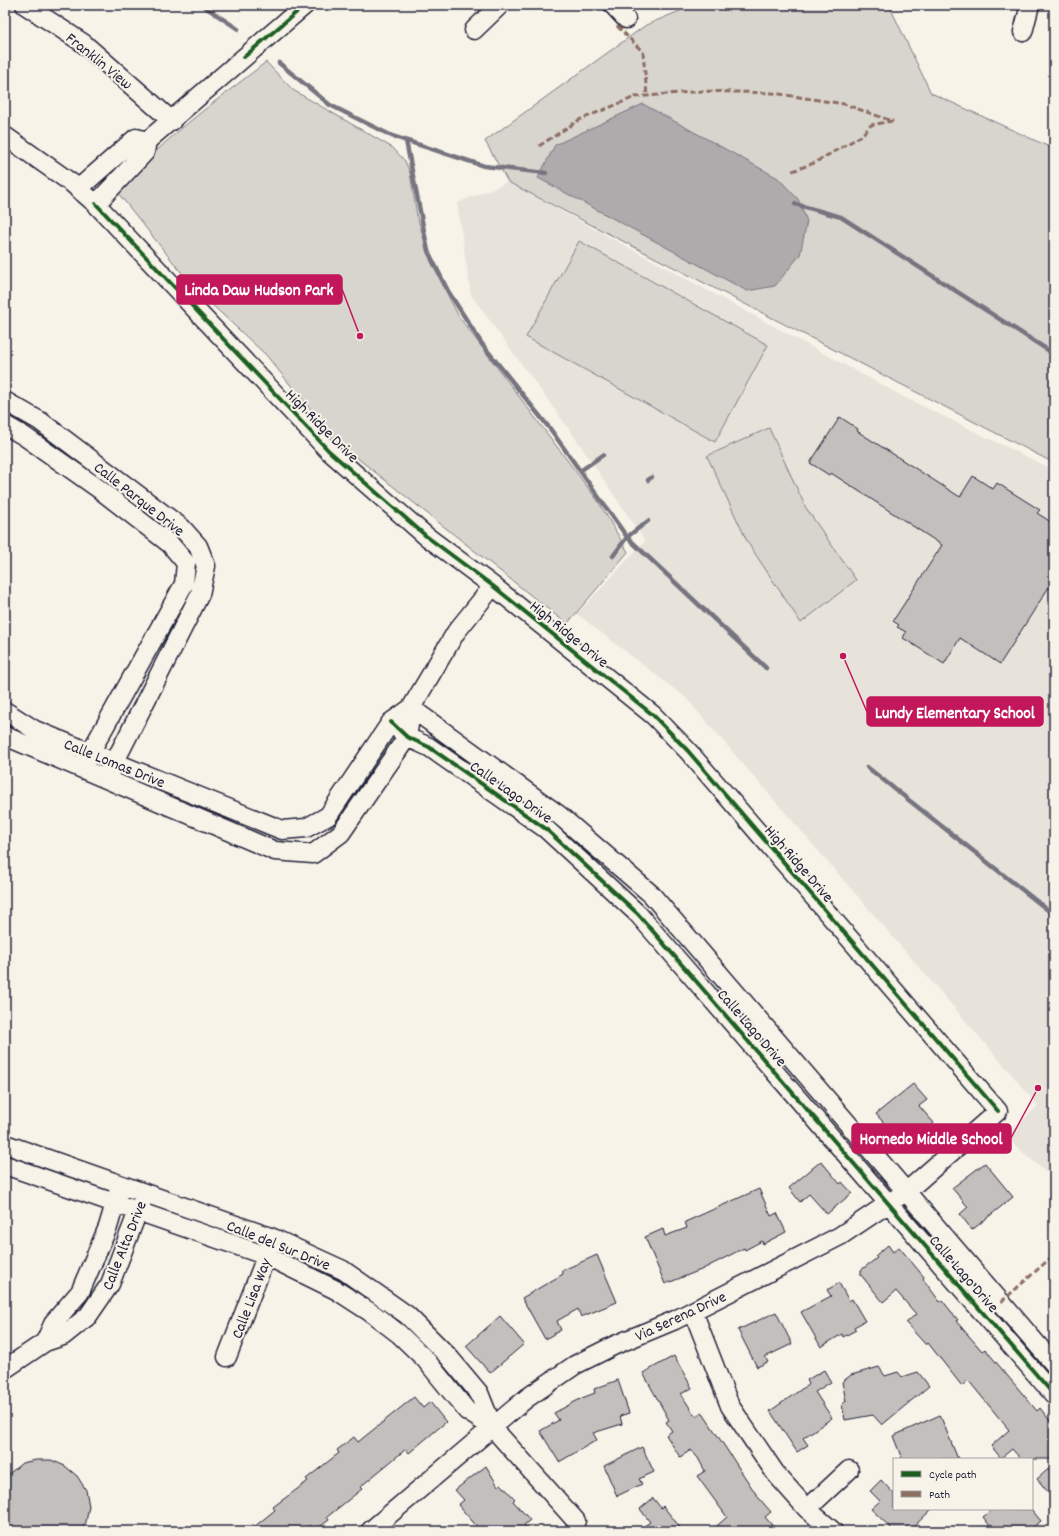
<svg xmlns="http://www.w3.org/2000/svg" width="1059" height="1536" font-family="Dekko,sans-serif">
	<style>
		.built { fill: #e7e3db }
		.green { fill: #d8d5cf; stroke: #7d7c85 }
		.water { fill: #aeabad; stroke: #76747f }
		.lines { fill: none; stroke-linecap: round; stroke-linejoin: round }
		.stream { stroke: #76747f; stroke-width: 4.5 }
		.building { fill: #c2bfbd; stroke: #22223b }
		.minor-casing { stroke: #22223b; stroke-width: 21 }
		.minor { stroke: #f7f3e8; stroke-width: 18 }
		.quiet { stroke: #8d6e63; stroke-width: 3; stroke-dasharray: 6 3; stroke-linecap: butt }
		.cycleway-casing { stroke: #f7f3e8; stroke-width: 6 }
		.cycleway { stroke: #1b5e20; stroke-width: 4 }
		.labels { text-anchor: middle; stroke-width: 4; stroke-linejoin: round; paint-order: stroke }
		.street-label { font-size: 16px; fill: #22223b; stroke: #f7f3e8 }
		.leader { fill: none; stroke: #c2185b; stroke-width: 1.5 }
		.callout-dot { fill: #c2185b; stroke: #f7f3e8; stroke-width: 1.5 }
		.callout { fill: #c2185b; stroke: #c2185b; stroke-width: 1.5 }
		.callout-label { font-size: 17px; text-anchor: middle; font-weight: bold; fill: #fff }
	</style>
	<rect width="100%" height="100%" fill="#f7f3e8"/>
	<filter id="ink" filterUnits="userSpaceOnUse"><feTurbulence type="fractalNoise" baseFrequency=".025" numOctaves="2"/><feDisplacementMap in="SourceGraphic" scale="8" xChannelSelector="R" yChannelSelector="G"/><feConvolveMatrix kernelMatrix="1 2 1 2 8 2 1 2 1" color-interpolation-filters="sRGB"/></filter>
	<g filter="url(#ink)">
		<path class="built" d="M508,182L904,397L1054,470V1169L1046,1172L1004,1136L1038,1106L1008,1070L686,698L577,614L645,541L574,436L471,295L457,203Z"/>
		<path class="green" d="M694,5H889L931,93L1054,149V463L508,182L485,141L646,25Z
			M266,62L293,90L393,148L405,161L410,173L417,216L431,262L459,317L598,501L628,552L567,624L337,442L266,355L193,287L118,193C158,141 214,103 266,62Z
			M579,241L768,345L715,442L526,337Z
			M769,428L806,508L856,580L801,623L748,543L707,456Z"/>
		<path class="water" d="M643,104L778,178L798,199L807,221L800,255L775,286L747,291L538,178L555,145Z"/>
		<g class="lines">
			<path class="stream" d="M202,5L238,29
				M279,63L330,105L392,136L484,166L546,173
				M406,141L428,251L448,291L482,344L551,430L627,537L766,668
				M795,204L841,217L1054,354
				M580,471L603,455
				M648,480L652,477
				M613,556L627,537L648,521
				M867,767L1054,915"/>
		</g>
		<path class="building" d="M840,417L858,429L857,431L960,497L973,476L993,489L997,483L1040,510L1037,513L1054,524V579L1000,664L960,638L944,664L903,638L906,632L897,627L899,625L893,621L942,545L831,473L829,475L810,463Z
			M913,1084L927,1100L919,1106L934,1123L918,1136L914,1129L906,1135L903,1130L895,1136L876,1114Z
			M821,1161L840,1184L842,1182L852,1193L827,1214L809,1194L800,1202L789,1188Z
			M985,1163L1013,1197L972,1230L960,1214L968,1207L952,1188Z
			M759,1189L771,1216L777,1213L786,1232L763,1244L762,1241L745,1250L744,1248L701,1270L665,1284L645,1237L663,1229L665,1236L687,1228L685,1222Z
			M888,1245L893,1252L899,1247L924,1277L923,1279L940,1302L942,1300L958,1320L956,1321L982,1351L985,1349L1037,1411L1040,1408L1054,1426V1459H1021L1012,1449L1001,1458L991,1446L1009,1430L968,1380L962,1386L928,1343L926,1345L906,1323L916,1314L896,1291L883,1302L861,1275V1270L877,1258L875,1256Z
			M597,1255L617,1302L581,1317L578,1309L557,1321L561,1330L545,1339L522,1298L563,1274L561,1271Z
			M839,1283L849,1301L852,1299L865,1321L854,1327L856,1330L843,1337L842,1334L821,1347L801,1312L831,1296L827,1290Z
			M776,1312L792,1344L765,1357L768,1362L757,1367L738,1330Z
			M500,1316L524,1344L490,1373L466,1346Z
			M674,1356L692,1388L681,1394L695,1416L702,1412L758,1497L771,1512L765,1517L777,1531H711L727,1517L697,1476L705,1471L698,1458L691,1450L680,1457L666,1435L672,1431L666,1422L669,1420L643,1373Z
			M879,1367L885,1376L898,1372L902,1377L918,1372L929,1386L882,1425L873,1415L845,1420L842,1405L846,1401L842,1382L851,1375Z
			M824,1370L831,1382L815,1392L832,1418L803,1438L808,1445L797,1452L770,1411L809,1384L807,1380Z
			M618,1380L629,1413L620,1416L622,1424L593,1433L597,1440L559,1462L540,1431L559,1420L554,1413L582,1398L595,1393L594,1389Z
			M414,1397L423,1408L430,1402L446,1422L409,1453L406,1449L360,1487L362,1489L327,1517L329,1520L314,1531L310,1525L302,1531H249L275,1510L273,1507L308,1481L306,1479L339,1453L337,1450L354,1437L358,1442Z
			M940,1415L958,1459H902L893,1436Z
			M642,1447L654,1472L639,1479L642,1484L617,1496L604,1466Z
			M36,1460H51L65,1466L77,1476L86,1490L89,1506L86,1522L81,1531H5V1477L22,1463Z
			M1054,1464V1499L1037,1479Z
			M486,1466L498,1486L501,1484L515,1499L513,1501L530,1520L524,1525L530,1531H481L458,1505L464,1500L455,1490Z
			M881,1480L894,1494V1509H932L909,1531H894L871,1509L880,1501L870,1491Z
			M653,1498L661,1508L663,1506L683,1531H637L650,1522L640,1509Z
			M993,1509H1031L1041,1521L1028,1531H994L983,1517Z"/>
		<g class="lines">
			<g class="minor-casing">
				<path id="minor" d="M25,5L83,43L172,121
					M613,5L626,19
					M474,30L500,5
					M1023,32L1030,5
					M5,136L73,184L96,204L329,451L426,536L493,586L653,715L688,751L998,1111L907,1191L840,1236L675,1320L615,1345L575,1365L527,1398L370,1531
					M78,189L136,138L147,141
					M96,204L145,152L147,141L305,5
					M5,401L40,421L182,528L198,546L206,566L200,594L109,773
					M5,425L24,436L99,489L170,544L186,563L184,584L85,762
					M411,708L559,815L651,894L1054,1364
					M5,711L35,730L282,830L306,828L328,816L391,722L411,708L456,632L493,586
					M391,722L407,737L429,747L546,829L638,914L1054,1395
					M5,736L275,851L313,854L341,833L407,737L409,725
					M5,1144L273,1238L343,1270L407,1315L448,1356L479,1393L493,1428
					M5,1165L267,1256L336,1290L373,1314L399,1334L425,1359L467,1411L493,1428L576,1521
					M693,1311L730,1406L776,1474L807,1509L833,1531
					M45,1342L54,1322L80,1292L108,1227L118,1193
					M227,1357L271,1244
					M5,1369L45,1342L63,1336L88,1316L110,1284L142,1201
					M807,1509L849,1470"/>
			</g>
			<use href="#minor" class="minor"/>
			<path class="quiet" d="M617,26L643,52L647,95
				M539,146L579,120L635,97L702,91L773,93L844,104L892,121L871,125L861,136L842,147L814,163L790,172
				M1001,1302L1054,1255"/>
			<g class="cycleway-casing">
				<path id="cycleway" d="M244,57L305,5
					M96,204L329,451L426,536L493,586L653,715L688,751L998,1111
					M391,722L407,737L429,747L546,829L638,914L1054,1395"/>
			</g>
			<use href="#cycleway" class="cycleway"/>
		</g>
	</g>
	<g class="labels">
		<g class="street-label">
			<text transform="translate(100 60) rotate(39)" y="6">Franklin View</text>
			<text transform="translate(323 425) rotate(45)" y="6">High Ridge Drive</text>
			<text transform="translate(140 498) rotate(38)" y="6">Calle Parque Drive</text>
			<text transform="translate(570 633) rotate(39)" y="6">High Ridge Drive</text>
			<text transform="translate(115 762) rotate(22)" y="6">Calle Lomas Drive</text>
			<text transform="translate(512 791) rotate(35)" y="6">Calle Lago Drive</text>
			<text transform="translate(800 863) rotate(49)" y="6">High Ridge Drive</text>
			<text transform="translate(753 1027) rotate(49)" y="6">Calle Lago Drive</text>
			<text transform="translate(279 1244) rotate(22)" y="6">Calle del Sur Drive</text>
			<text transform="translate(123 1245) rotate(-68)" y="6">Calle Alta Drive</text>
			<text transform="translate(965 1273) rotate(49)" y="6">Calle Lago Drive</text>
			<text transform="translate(250 1298) rotate(-69)" y="6">Calle Lisa Way</text>
			<text transform="translate(680 1315) rotate(-25)" y="6">Via Serena Drive</text>
		</g>
	</g>
	<path class="leader" d="M360 336L342 289M843 656L867 712M1038 1088L1011 1138"/>
	<g class="callout-dot">
		<circle cx="360" cy="336" r="4"/>
		<circle cx="843" cy="656" r="4"/>
		<circle cx="1038" cy="1088" r="4"/>
	</g>
	<g class="callout">
		<rect x="177" y="275" width="165" height="29" rx="4"/>
		<rect x="867" y="697" width="176" height="29" rx="4"/>
		<rect x="852" y="1124" width="159" height="29" rx="4"/>
	</g>
	<g class="callout-label">
		<text x="259" y="295">Linda Daw Hudson Park</text>
		<text x="955" y="718">Lundy Elementary School</text>
		<text x="931" y="1144">Hornedo Middle School</text>
	</g>
	<rect width="1059" height="1536" fill="none" stroke="#f7f3e8" stroke-width="20"/>
	<rect x="10" y="10" width="1039" height="1516" fill="none" stroke="#22223b" stroke-width="1.5" filter="url(#ink)"/>
	<rect x="893" y="1458" width="140" height="52" fill="#f7f3e8" stroke="#a29fa3"/>
	<rect x="901" y="1471" width="20" height="6" fill="#1b5e20" stroke="#a29fa3"/>
	<text x="929" y="1478" font-size="12" fill="#22223b">Cycle path</text>
	<rect x="901" y="1491" width="20" height="6" fill="#8d6e63" stroke="#a29fa3"/>
	<text x="929" y="1498" font-size="12" fill="#22223b">Path</text>
</svg>
